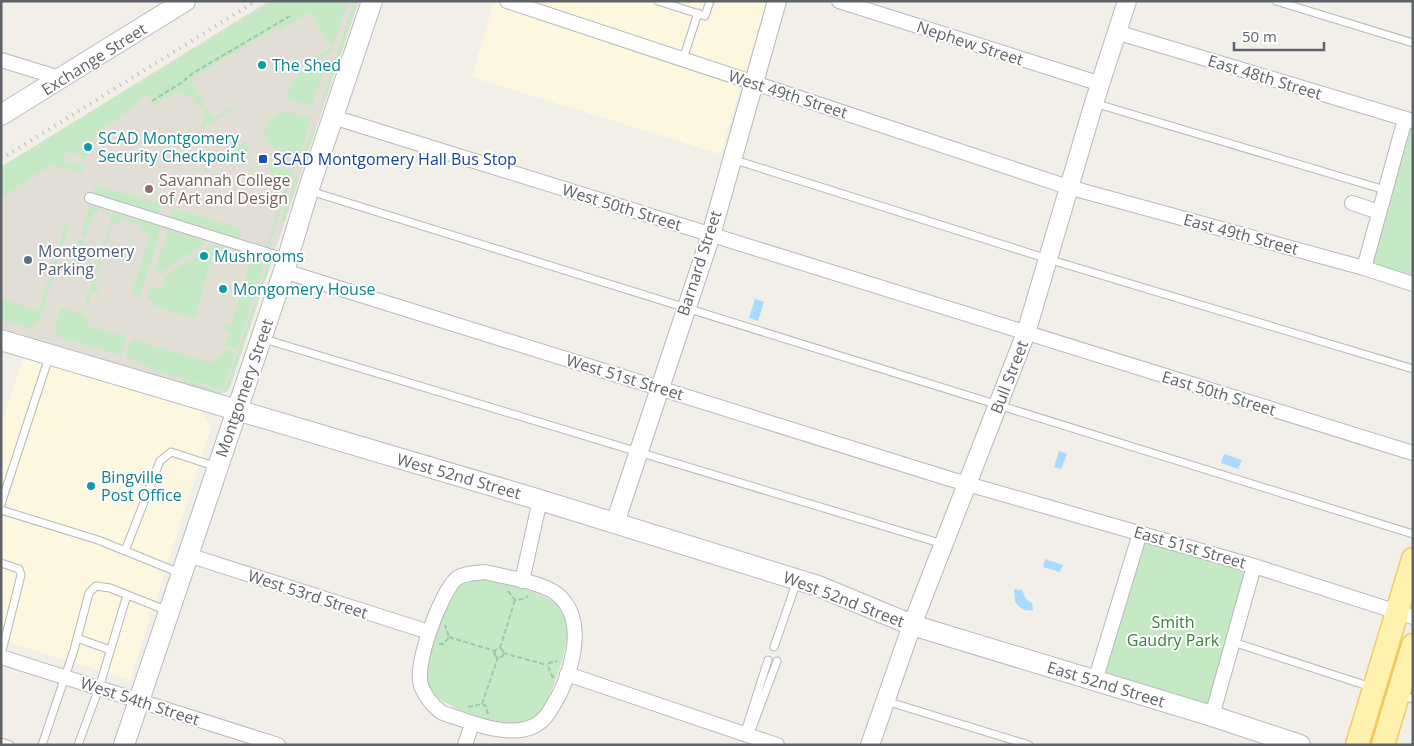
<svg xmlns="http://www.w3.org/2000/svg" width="1414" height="746" font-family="'Open Sans',sans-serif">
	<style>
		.commercial { fill: #fef7e0 }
		.education { fill: #e1ded6 }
		.green { fill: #c5e8c5 }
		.water { fill: #aadaff }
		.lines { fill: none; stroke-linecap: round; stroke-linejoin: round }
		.service-casing { stroke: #b5b8bc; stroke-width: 9 }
		.pedestrian-casing { stroke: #b5b8bc; stroke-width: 12 }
		.minor-casing { stroke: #b5b8bc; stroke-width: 16 }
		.tertiary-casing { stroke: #b5b8bc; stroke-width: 20 }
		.secondary-casing { stroke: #b6babf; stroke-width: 22 }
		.primary-casing { stroke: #f2c960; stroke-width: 25 }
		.path { stroke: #9cc7a9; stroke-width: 2; stroke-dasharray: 5 2.5; stroke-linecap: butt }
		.service { stroke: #fff; stroke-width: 7 }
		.pedestrian { stroke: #fff; stroke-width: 10 }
		.minor { stroke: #fff; stroke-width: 14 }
		.tertiary { stroke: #fff; stroke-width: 18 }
		.secondary { stroke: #fff; stroke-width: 20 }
		.primary { stroke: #fff2af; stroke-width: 22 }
		.rail { stroke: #b6b7b8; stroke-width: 4; stroke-dasharray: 1 6; stroke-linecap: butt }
		.culture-dot { fill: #0f9aa8; stroke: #fff; stroke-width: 2 }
		.transit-dot { fill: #1a4fb4; stroke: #fff; stroke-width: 2 }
		.education-dot { fill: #8d6e63; stroke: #fff; stroke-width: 2 }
		.service-dot { fill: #5c6f8a; stroke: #fff; stroke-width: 2 }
		.labels { text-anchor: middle; stroke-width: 4; stroke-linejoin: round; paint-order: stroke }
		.street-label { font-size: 16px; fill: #5f6368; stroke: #fff }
		.culture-label { font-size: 16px; fill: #0d838f; stroke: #fff; text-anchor: start }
		.transit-label { font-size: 16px; fill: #164399; stroke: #fff; text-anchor: start }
		.education-label { font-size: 16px; fill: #785e54; stroke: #fff; text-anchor: start }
		.service-label { font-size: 16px; fill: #4e5e75; stroke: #fff; text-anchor: start }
		.park-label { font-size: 16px; fill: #348238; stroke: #fff }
	</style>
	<rect width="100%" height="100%" fill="#f1efe8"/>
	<path class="commercial" d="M494,1H767L720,154L472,77Z
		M25,354L200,410L211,428L130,680L1,640V424Z"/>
	<path class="education" d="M269,1H359L228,391L218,394L1,328V167Z"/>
	<path class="green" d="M272,1H348L331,52L315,62L313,58L331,47L310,12L279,30L276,27L192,78V83L213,118L235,106L236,108L201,129L198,141L206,107L193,103L195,98L175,92L155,105L147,93L112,123L99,130L91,144L86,143L85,149L89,151L86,159L81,158V155L66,151L63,161L84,166L82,173L50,164L48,167L1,197V167Z
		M354,1H358L327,95L321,103Z
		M327,61L312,105L288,99C285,77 309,67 327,61Z
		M281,112L294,113L311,119L299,157C271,157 248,127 281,112Z
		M314,124C316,133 310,149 303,155Z
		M1408,126L1413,128V279L1369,265Z
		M246,141L252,156L232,150Z
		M271,164L294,172L268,248L266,247L287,186L283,179L270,175Z
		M297,175L298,182L284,223L280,222Z
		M96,185L162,205L159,215L93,194Z
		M89,206L100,209L99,212L94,211L85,236L81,235Z
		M172,208L242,229L239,239L169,217Z
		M106,211L161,227L140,297L132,294L150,234L140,231L141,225L120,219L118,224L112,223L94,284L99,286L97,294L91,292L88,305L85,304L112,216L105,214Z
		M70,221L43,311L39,310L66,222Z
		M168,230L207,242L160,273L155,272Z
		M78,240L84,241L76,267L73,266Z
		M213,244L229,249L226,257L213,253L195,318L153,305L154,301L147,299L150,286L161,289L166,275Z
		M248,255L264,260V262L236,350L224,346L229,332L223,329L225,323L231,325L250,264L246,262Z
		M269,261L271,263L230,387L224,393Z
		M1,298L42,313L38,323L32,328L1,320Z
		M61,308L82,314L84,310L86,311L84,316L89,318L87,326L127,337L121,355L59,337L55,328Z
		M132,339L212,363L214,362L216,357L220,358L223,349L235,353L223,390L151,369L143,363L126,357Z
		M179,379L222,392L219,394L180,382Z
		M1140,533L1254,566L1212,716L1095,681Z
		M483,578C500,583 539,591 552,601C559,606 567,614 567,622C570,649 551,693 540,717C528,723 520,725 507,724C493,724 433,702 429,689C421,668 442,601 458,585C465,579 474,578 483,578Z"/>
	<path class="water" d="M755,299L764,302L758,321L749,318Z
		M1059,451L1067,454L1061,469L1054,467Z
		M1224,454L1242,460L1238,469L1221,463Z
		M1045,559L1063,565L1060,572L1043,567Z
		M1014,589L1022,590L1026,599L1032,603L1033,610C1025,612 1020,608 1015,602Z"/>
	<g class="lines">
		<g class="service-casing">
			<path id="service" d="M658,1L705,16L710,1
				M1276,1L1413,43
				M683,59L698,13
				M1094,103L1385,190
				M732,159L1048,259L1413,369
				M310,191L1413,534
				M264,339L943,544
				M1,504L49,357
				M1,510L98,540L180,573
				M125,551L160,461L171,452L217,467
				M1,563L19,569L21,575L1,655
				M77,638L110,650
				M1233,642L1371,687
				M774,647L797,581
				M1401,695L1413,699
				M886,701L1029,745
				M744,735L768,660
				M749,736L777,661
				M1,742L10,745
				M42,745L74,650L89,593L96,586L110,588L168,611
				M78,745L99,688L127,595"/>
		</g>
		<g class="pedestrian-casing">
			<path id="pedestrian" d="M90,198L288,260"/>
		</g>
		<g class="minor-casing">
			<path id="minor" d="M507,1L1068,187L1364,268L1413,284
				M839,1L1101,84
				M1116,32L1413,121
				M1,60L63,79
				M333,117L1413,453
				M1352,203L1379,212
				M1364,268L1405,119
				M284,271L950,479L1254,566L1413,617
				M188,555L429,632
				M485,572C504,577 542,582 557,594C591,622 569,682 549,712C530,743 485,728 458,718C453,716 446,715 441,712C433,706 426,697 422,688C412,669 440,594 456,579C463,573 476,573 485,572Z
				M522,581L540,500
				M1,657L278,745
				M567,674L777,745
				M1095,681L1140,533
				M1212,716L1254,566
				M465,745L472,724"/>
		</g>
		<g class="tertiary-casing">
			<path id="tertiary" d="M615,523L711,235L777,1
				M870,745L912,625L1026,333L1094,103L1127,1"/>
		</g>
		<g class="secondary-casing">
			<path id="secondary" d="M1,115L185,1
				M1,340L540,500L818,586L912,625L1212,716L1300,745
				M124,745L284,271L308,191L372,1"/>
		</g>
		<g class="primary-casing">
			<path id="primary" d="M1357,745L1413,559
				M1383,745L1413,645"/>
		</g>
		<path class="path" d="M152,101L181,83L193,73L290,16
			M508,591L515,600L524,599L528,596
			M449,637L495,651
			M439,644H444L449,637L445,625
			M500,648L515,600
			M494.5 653a4.5 4.5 0 1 1 9 0a4.5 4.5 0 1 1-9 0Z
			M503,653L547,665
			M553,678L548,666L549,663L557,661
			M482,704L498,657
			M468,707L482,704L486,706L488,714"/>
		<use href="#service" class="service"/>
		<use href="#pedestrian" class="pedestrian"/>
		<use href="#minor" class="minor"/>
		<use href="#tertiary" class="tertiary"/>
		<use href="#secondary" class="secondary"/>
		<use href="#primary" class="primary"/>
		<path class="rail" d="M1,159L256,1"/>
	</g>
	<g class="culture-dot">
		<circle cx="262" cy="65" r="5"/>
		<circle cx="88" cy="147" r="5"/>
		<circle cx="204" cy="256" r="5"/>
		<circle cx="223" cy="289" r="5"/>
		<circle cx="91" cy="486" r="5"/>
	</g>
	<rect class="transit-dot" x="258" y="154" width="10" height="10" rx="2.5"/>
	<circle class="education-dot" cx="149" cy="189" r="5"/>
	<circle class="service-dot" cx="28" cy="260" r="5"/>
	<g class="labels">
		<g class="street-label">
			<text transform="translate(970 43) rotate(18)" y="6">Nephew Street</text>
			<text transform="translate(94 59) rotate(-32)" y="6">Exchange Street</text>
			<text transform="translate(1265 77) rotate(17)" y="6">East 48th Street</text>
			<text transform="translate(788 94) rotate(18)" y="6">West 49th Street</text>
			<text transform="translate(622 207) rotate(17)" y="6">West 50th Street</text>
			<text transform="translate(1241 234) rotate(15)" y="6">East 49th Street</text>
			<text transform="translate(699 263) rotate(-72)" y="6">Barnard Street</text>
			<text transform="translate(625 377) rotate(17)" y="6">West 51st Street</text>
			<text transform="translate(1009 377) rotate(-69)" y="6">Bull Street</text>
			<text transform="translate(244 388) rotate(-71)" y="6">Montgomery Street</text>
			<text transform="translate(1219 393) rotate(17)" y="6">East 50th Street</text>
			<text transform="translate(459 476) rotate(16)" y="6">West 52nd Street</text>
			<text transform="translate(1190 547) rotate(16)" y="6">East 51st Street</text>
			<text transform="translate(308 594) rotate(18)" y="6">West 53rd Street</text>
			<text transform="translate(844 599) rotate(21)" y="6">West 52nd Street</text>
			<text transform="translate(1106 684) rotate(17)" y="6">East 52nd Street</text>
			<text transform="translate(140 701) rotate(18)" y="6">West 54th Street</text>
		</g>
		<g class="culture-label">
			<text x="272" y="71">The Shed</text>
			<text x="98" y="144">SCAD Montgomery<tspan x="98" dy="18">Security Checkpoint</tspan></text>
			<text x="214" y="262">Mushrooms</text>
			<text x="233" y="295">Mongomery House</text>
			<text x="101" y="483">Bingville<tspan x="101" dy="18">Post Office</tspan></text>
		</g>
		<g class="transit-label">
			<text x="273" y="165">SCAD Montgomery Hall Bus Stop</text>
		</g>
		<g class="education-label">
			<text x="159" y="186">Savannah College<tspan x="159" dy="18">of Art and Design</tspan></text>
		</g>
		<g class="service-label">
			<text x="38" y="257">Montgomery<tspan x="38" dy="18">Parking</tspan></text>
		</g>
		<g class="park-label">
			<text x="1173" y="628">Smith<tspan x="1173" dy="18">Gaudry Park</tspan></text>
		</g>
	</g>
	<rect width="1414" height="746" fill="none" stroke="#5f6368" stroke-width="5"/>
	<path d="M1234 42v8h90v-8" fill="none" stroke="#5f6368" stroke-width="2.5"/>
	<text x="1242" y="42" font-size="15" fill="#5f6368" stroke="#ffffff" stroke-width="4" paint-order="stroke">50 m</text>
</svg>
